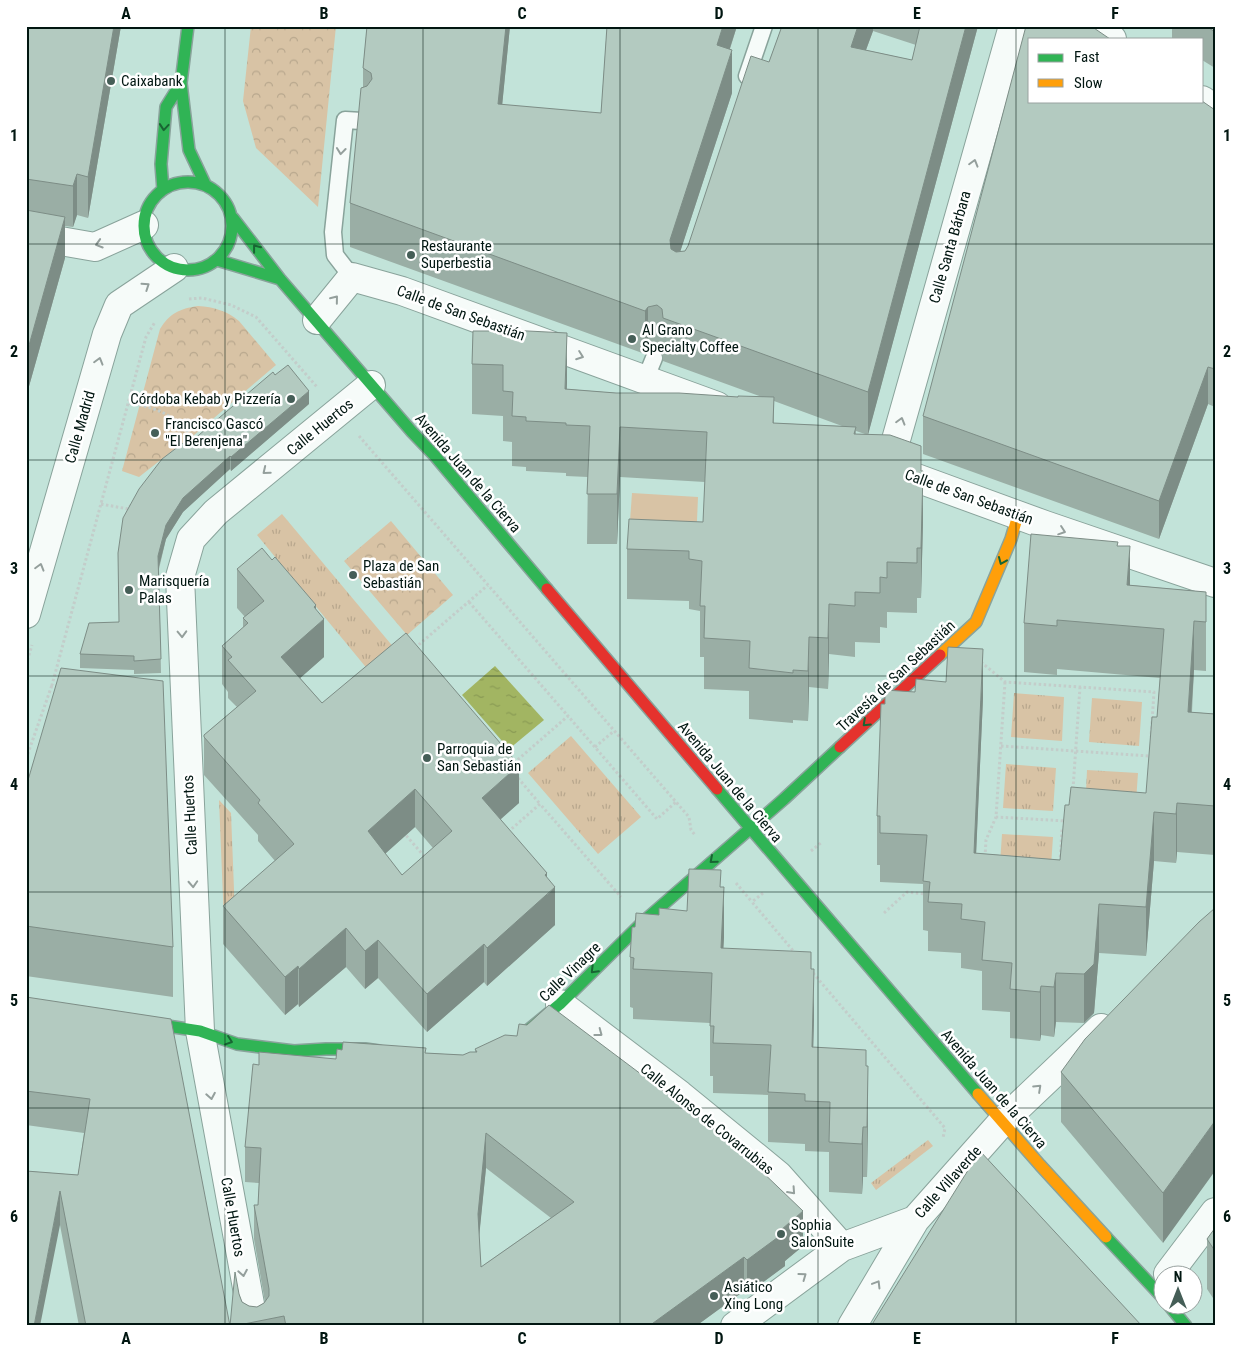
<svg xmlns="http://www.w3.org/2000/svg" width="1241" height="1352" font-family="'Roboto Condensed',sans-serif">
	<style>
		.grass { fill: url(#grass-tufts) }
		.forest { fill: url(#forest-crowns) }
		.garden { fill: #d8c3a5 }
		.water { fill: url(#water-ripples) }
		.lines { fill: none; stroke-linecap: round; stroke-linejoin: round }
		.lane-casing { stroke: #89a39b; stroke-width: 19 }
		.street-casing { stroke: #89a39b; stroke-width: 30 }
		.fast-casing { stroke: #89a39b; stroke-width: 14 }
		.slow-casing { stroke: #89a39b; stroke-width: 14 }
		.jam-casing { stroke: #89a39b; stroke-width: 14 }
		.path { stroke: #c3cdca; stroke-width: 3; stroke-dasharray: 2.5 2.5; stroke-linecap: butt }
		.lane { stroke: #f6fbf9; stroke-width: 16 }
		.street { stroke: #f6fbf9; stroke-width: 28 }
		.fast { stroke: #30b455; stroke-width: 11 }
		.slow { stroke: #ff9f0a; stroke-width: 11 }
		.jam { stroke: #e5322d; stroke-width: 11 }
		.wall { fill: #9aaea5; fill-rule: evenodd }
		.shaded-wall { fill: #7d8d86 }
		.building { fill: #b3cac0; stroke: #7d8d86; fill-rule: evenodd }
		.oneway { stroke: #186533 }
		.oneway2 { stroke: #949f9c }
		.grid { fill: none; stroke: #011611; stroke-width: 1; stroke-opacity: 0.55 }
		.poi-dot { fill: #455e57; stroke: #fff; stroke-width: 2 }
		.labels { text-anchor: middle; stroke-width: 5; stroke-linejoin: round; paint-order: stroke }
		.poi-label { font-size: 15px; fill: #011611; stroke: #fff; text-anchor: start }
		.street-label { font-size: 15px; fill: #011611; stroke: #fff }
		.neatline { fill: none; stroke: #011611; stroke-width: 2 }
		.grid-label { font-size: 16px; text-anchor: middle; font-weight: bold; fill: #011611 }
	</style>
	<defs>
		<pattern id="grass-tufts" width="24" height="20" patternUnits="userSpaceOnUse" patternTransform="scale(1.25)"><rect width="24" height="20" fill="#d8c3a5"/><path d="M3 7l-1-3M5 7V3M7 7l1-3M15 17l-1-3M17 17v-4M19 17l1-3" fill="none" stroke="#b8a78d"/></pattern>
		<pattern id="forest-crowns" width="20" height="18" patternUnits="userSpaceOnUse" patternTransform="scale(1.25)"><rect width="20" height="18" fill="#d8c3a5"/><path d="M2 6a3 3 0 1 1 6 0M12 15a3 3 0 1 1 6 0" fill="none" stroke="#b8a78d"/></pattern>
		<pattern id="water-ripples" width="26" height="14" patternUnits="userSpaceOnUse" patternTransform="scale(1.25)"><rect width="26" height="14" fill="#a2b562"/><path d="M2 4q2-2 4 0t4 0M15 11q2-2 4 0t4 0" fill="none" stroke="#8a9b54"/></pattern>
	</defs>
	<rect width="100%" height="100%" fill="#c2e3d9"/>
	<path class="grass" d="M282,514L395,649L369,671L257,535Z
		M1014,693L1064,697L1062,741L1011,737Z
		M1092,698L1142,702L1139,746L1089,742Z
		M571,736L641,817L598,854L528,773Z
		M1006,764L1056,768L1053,811L1003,808Z
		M1087,770L1138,773L1135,816L1085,813Z
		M219,800L231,813L235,915L224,923Z
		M1002,834L1053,837L1050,881L999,878Z
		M928,1140L933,1146L876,1190L871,1183Z"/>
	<path class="forest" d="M251,26H336L318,207L256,148L243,101Z
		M198,306C214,307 227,311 239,321L276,365L193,436L181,444L139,477L122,471L160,329C170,313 179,309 198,306Z
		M391,521L453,595L407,635L344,561Z"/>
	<path class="garden" d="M632,493L698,497L695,568L627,564Z"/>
	<path class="water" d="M495,666L544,720L509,749L462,695Z"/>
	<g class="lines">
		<g class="lane-casing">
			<path id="lane" d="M747,76L764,26
				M352,277L335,255L333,232L345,120L362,121
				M645,380L654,358"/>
		</g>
		<g class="street-casing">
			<path id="street" d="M1094,26L1112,39
				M1202,100L1215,109
				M26,235L95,247L144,225
				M317,320L352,277L402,291L717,406
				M888,468L1013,26
				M889,468L1045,525L1215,583
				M26,614L107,334L119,305L174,268
				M560,1004L680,1095L778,1175L842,1247
				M1168,1274L1215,1212
				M254,1326L200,1031L180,577L191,539L216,512L371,385
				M735,1326L842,1247L915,1220L1003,1121L1101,1028
				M852,1326L915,1220"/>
		</g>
		<g class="fast-casing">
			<path id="fast" d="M188,26L181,83L189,150L205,184
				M144 226a44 44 0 1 1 88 0a44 44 0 1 1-88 0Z
				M163,190L161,164L166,107L181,83
				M233,218L280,279L412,432L435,456L547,589
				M217,260L280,279
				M717,789L978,1094
				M135,1021L200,1031L237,1044L294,1051L326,1049H365L379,1051
				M526,1032L560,1004L643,922L784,799L840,747
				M1106,1237L1164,1299
				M1168,1304L1186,1326"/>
		</g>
		<g class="slow-casing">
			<path id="slow" d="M940,655L976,622L1011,539L1018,515
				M978,1094L1040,1165L1106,1237"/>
		</g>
		<g class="jam-casing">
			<path id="jam" d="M547,589L717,789
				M840,747L940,655"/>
		</g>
		<path class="path" d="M189,299L202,298L231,305L256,317L317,387
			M129,403C162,409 173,415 196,440
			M359,436L689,817L691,830L695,835
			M101,504L128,509L131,505
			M469,602L568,716
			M415,648L488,585
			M981,662L1005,682L1154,692L1151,737
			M26,665L32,645
			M1005,682L996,817L1066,821
			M58,686L52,685L146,337L155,322
			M1001,746L1149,756
			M595,747L614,731
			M26,759L52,685
			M514,763L568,716L657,819L676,802
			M518,778L540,804
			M1073,789L1080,687
			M403,832L425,857
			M508,832L540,804L621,897
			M811,851L822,842
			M985,857L986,840L996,817
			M1060,862L1062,829L1064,827
			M736,883L752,902
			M763,893L752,902L795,953
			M884,913L907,892L926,894
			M813,973L945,1128L943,1138"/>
		<use href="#lane" class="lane"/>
		<use href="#street" class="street"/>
		<use href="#fast" class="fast"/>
		<use href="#slow" class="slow"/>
		<use href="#jam" class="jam"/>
	</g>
	<path class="wall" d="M26,26H121L88,218L77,215L73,227L65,226V258L26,397Z
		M367,26H510L502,105L601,113L607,26H737L730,49L732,93L680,252L685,251L688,246L769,62L782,26H978L868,434L921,471L923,522L921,598H917V613L887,612V628L880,627V643L855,642V657L829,654L828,689L809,687L808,721L793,720V723L749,719V691L704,689V657H700V611L689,609V601L627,599V549L703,522L705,482L620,477L617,544H587L588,477L566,476V473L526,471V467L512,466V442L503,441V416L472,414V364L473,331L567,389L616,393L738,397H762L663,361L662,352L657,349L648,350L645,354L350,247V203L363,87V68ZM873,31L916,45L912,60L866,50ZM774,401L842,426L774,423ZM856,431L865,434H856Z
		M1172,26H1215V68L1202,60V39H1172Z
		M1215,110V407L1208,404L1159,539L923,454V416Z
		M309,404L231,471L230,469L183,512L166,539L159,569L161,673L134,674V670L80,668V654L119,622L186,446Z
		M1118,546L1130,585L1206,592V671L1194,670L1192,712L1215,714V855L1177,852L1176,863L1154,861L1146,956L1099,953L1094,1013L1084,1023L1056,1022L1054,1037L1041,1035L1040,1041L1010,1038V1012L982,1010V971L961,968V953L928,951V931L923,930V884L880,882V865H877V816L983,698L976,853L1060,860L1069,805L1146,793L1157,717L1160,678L1057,669V675L1024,672V623Z
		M237,569L316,610L324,657L300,678L322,703L519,803L500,819L547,878L555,925L487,986L484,982L427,1032L378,978L365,989L346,967L299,1007L298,1004L285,1015L223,944V906L275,861L258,841V835L204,775V735L237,707L228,698V692L222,684V646L243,628V618L245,617L237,608ZM415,827L433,848L402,875L385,854Z
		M26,787L173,947V997L26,976Z
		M721,887L724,937L723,948L811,969L814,1019L813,1047L866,1066L868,1116L867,1177H863L862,1194L829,1192V1152L805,1151V1144L768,1142V1095L713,1093V1076H710V1023L633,1019V1008L630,1007V957L635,927L687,911Z
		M1215,908L1163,1243L1061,1122V1072Z
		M26,997L230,1326H79L60,1225L26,1171L78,1175L84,1133L26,1125V1126Z
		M475,1049L803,1246L785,1261V1266L747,1294L744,1291L696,1326H230L239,1294L242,1302L249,1306L257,1307L264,1303L265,1302L254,1239V1205H258L259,1183L245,1182V1147L259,1065L426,1053L463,1055L475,1052ZM486,1168L551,1218L481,1267L479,1235Z
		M1215,1228V1301L1207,1289V1239Z"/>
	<path class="shaded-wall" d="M114,26H121L88,218V177Z
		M506,26H510L498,147V104Z
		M723,26H737L717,88V45Z
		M858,26H873V31L851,90V47Z
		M966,26H978L868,435V392Z
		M732,50V93L670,283V240Z
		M77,174V215L73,227V186Z
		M65,217V258L26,397V356Z
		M648,307V350L645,354V311Z
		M567,333V383L566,423L565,389Z
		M1208,367V404L1159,539V501Z
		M309,391V404L231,471V457Z
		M620,427V477L617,544V494Z
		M230,456V469L183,512L166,539L158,570V556L166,525L183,498Z
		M923,471V522L921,598V548Z
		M1130,546V595L1127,585Z
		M829,604V654L828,689V638Z
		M316,605V626L324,619V657L281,695V657Z
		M1194,621V670L1188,761V712Z
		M809,637V687L808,721V671Z
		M983,649V698L974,902V853Z
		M519,765V803L482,836V798Z
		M415,789V827L368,869V831Z
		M1177,803V852L1176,863V814Z
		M1154,812V861L1146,956V907Z
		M547,873V895L555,887V925L487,986V948Z
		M724,887V937L721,998V948Z
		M1099,904V953L1094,1013L1084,1023V974Z
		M346,928V967L299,1007V969Z
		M378,940V978L365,989V951Z
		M484,944V982L427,1032V994Z
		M298,966V1004L285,1015V977Z
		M814,969V1019L812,1097V1047Z
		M1056,973V1022L1054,1037V987Z
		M1041,986V1035L1040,1041V992Z
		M868,1066V1116L867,1177V1127Z
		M1215,1121V1171L1163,1243V1193Z
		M863,1127V1177L862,1194V1144Z
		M486,1133V1168L478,1248V1214Z
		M60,1191V1225L40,1326H34Z
		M803,1211V1246L785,1261V1266L747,1294V1260L782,1229Z
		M744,1257V1291L696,1326H649Z"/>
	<path class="building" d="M26,26H114L88,177L77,174L73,186L26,179Z
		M367,26H506L498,104L601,113L607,26H723L717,45L732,50L670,240L671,249L676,252L685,251L688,246L751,56L769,62L782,26H858L851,47L912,60L920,26H966L868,392L663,318L662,309L657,305L648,307L645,311L350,203L361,88L367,86L372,79L371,73L363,68Z
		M1026,26H1091L1110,39H1030V101H1202L1215,110V369L1208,367L1159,501L923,416Z
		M1206,26H1215V32Z
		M26,210L65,217L26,356Z
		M489,329L567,333L565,389L616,393H679L738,397V396L774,397L773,423L856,427L854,434L890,435L921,446V471H923L921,548H917V563L887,562V578L880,577V593L855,592V606L829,604L828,638L809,637L808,671L793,670V673L749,668L750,641L704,638L705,606H700L702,561L689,559V551L627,549L629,519L703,522L707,432L620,427L617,494H587L590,426L566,425V423L526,421V417L512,416L513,392L503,391V365L472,364L473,331H489Z
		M288,365L309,391L231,457L230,456L183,498L166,525L158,556L161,659L134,661V656L80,654L89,623L119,622L118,553L123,518L139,489L162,459L183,443L186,446L273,372L275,375Z
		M1031,534L1118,542L1117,546H1130L1127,585L1206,592V622L1194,621L1188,712L1215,714V806L1177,803L1176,814L1154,812L1146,907L1099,904L1094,964L1084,974L1056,973L1054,987L1041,986L1040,992L1010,989L1012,963L982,960L985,922L961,919L962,904L928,902L930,882L923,881L927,835L880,833V816H877L881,704H885V690L915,692L916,679L946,682L948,647L983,649L974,853L1060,860L1065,805H1069L1071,787L1146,793L1152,717H1157L1164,629L1057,620V626L1024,623Z
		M262,548L272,560L275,557L316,605L314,607L324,619L281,657L322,703L406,633L519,765L482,798L547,873L545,875L555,887L487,948L484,944L427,994L378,940L365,951L346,928L299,969L298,966L285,977L223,906L294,844L258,803L260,800L204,737V735L256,691L228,660L232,657L222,646L248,623L243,618L264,601L237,569ZM415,789L452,831L402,875L368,831Z
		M61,668L163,681L173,947L26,926V787Z
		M689,869L721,870L720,887H724L721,948L811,952V969H814L812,1047L866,1050V1066H868L867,1127H863L862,1144L829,1142L830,1102L805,1101V1094L768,1092L771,1045L713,1043L714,1026H710L712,973L633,969L634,958L630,957L632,927H635L636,913L659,915V908L687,911Z
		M1215,908V1121L1163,1193L1061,1072L1085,1039L1199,922Z
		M26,997L171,1019L230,1326H86L60,1191L34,1326H26V1171L78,1175L90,1099L26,1091Z
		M549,1005L730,1141L803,1211L782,1229L785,1232L747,1260L744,1257L649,1326H286L284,1316L234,1326H230L235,1272L239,1294L242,1302L249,1306L257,1307L264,1303L269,1296V1289L254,1205H258L261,1148L245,1147L253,1064L259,1065V1052L336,1059L337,1049L342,1050L343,1042L426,1048L425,1053L463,1055L470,1052H477L475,1049L505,1035L517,1036L519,1024L527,1025ZM486,1133L574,1202L481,1267L478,1214Z
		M980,1151L1142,1326H871Z
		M1215,1228V1251L1207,1239Z"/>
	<defs><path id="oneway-chevron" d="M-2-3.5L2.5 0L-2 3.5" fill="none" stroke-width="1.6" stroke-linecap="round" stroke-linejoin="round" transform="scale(1.25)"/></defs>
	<g class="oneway">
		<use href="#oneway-chevron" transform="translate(164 127) rotate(95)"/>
		<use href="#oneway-chevron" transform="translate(256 248) rotate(-128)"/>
		<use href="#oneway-chevron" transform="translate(1002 561) rotate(113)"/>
		<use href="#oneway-chevron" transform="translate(866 723) rotate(137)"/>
		<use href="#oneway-chevron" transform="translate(713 860) rotate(139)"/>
		<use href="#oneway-chevron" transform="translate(594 970) rotate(135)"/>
		<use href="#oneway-chevron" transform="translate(229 1041) rotate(19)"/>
	</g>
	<g class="oneway2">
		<use href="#oneway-chevron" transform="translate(341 151) rotate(96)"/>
		<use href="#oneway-chevron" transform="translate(974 163) rotate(-74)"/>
		<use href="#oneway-chevron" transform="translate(99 244) rotate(163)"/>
		<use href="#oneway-chevron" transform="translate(146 286) rotate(-34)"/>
		<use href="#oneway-chevron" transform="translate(335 299) rotate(-51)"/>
		<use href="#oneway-chevron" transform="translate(580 356) rotate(20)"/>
		<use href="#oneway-chevron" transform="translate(99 361) rotate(-74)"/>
		<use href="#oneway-chevron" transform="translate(901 421) rotate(-74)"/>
		<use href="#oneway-chevron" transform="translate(266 471) rotate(141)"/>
		<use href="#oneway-chevron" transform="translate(1062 531) rotate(19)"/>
		<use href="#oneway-chevron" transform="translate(40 567) rotate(-74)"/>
		<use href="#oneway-chevron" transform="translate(182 634) rotate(88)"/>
		<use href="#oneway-chevron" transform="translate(193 884) rotate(87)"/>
		<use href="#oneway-chevron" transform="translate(599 1033) rotate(37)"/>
		<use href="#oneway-chevron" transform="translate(1038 1088) rotate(-43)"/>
		<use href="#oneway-chevron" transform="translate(211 1096) rotate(80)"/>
		<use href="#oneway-chevron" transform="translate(792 1191) rotate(48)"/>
		<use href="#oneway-chevron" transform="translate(243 1273) rotate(80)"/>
		<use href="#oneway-chevron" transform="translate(803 1276) rotate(-36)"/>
		<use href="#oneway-chevron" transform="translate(877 1284) rotate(-59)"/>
	</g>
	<path class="grid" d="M225,26V1326M423,26V1326M620,26V1326M818,26V1326M1016,26V1326M26,244H1215M26,460H1215M26,676H1215M26,892H1215M26,1108H1215"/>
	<g class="poi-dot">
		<circle cx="111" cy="81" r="5"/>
		<circle cx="411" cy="255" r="5"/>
		<circle cx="632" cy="339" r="5"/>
		<circle cx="291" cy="399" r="5"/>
		<circle cx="155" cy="433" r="5"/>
		<circle cx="353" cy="575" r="5"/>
		<circle cx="129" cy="590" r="5"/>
		<circle cx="427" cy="758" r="5"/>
		<circle cx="781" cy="1234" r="5"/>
		<circle cx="714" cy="1296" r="5"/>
	</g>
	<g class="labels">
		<g class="poi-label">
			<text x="121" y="86">Caixabank</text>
			<text x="421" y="251">Restaurante<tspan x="421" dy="17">Superbestia</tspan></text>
			<text x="642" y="335">Al Grano<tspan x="642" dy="17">Specialty Coffee</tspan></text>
			<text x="281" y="404" text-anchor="end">Córdoba Kebab y Pizzería</text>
			<text x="165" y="429">Francisco Gascó<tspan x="165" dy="17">"El Berenjena"</tspan></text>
			<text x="363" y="571">Plaza de San<tspan x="363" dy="17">Sebastián</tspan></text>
			<text x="139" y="586">Marisquería<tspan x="139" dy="17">Palas</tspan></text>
			<text x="437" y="754">Parroquia de<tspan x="437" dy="17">San Sebastián</tspan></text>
			<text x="791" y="1230">Sophia<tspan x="791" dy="17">SalonSuite</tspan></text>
			<text x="724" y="1292">Asiático<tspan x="724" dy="17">Xing Long</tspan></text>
		</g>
		<g class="street-label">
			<text transform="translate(950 247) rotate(-74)" y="5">Calle Santa Bárbara</text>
			<text transform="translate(461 313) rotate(20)" y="5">Calle de San Sebastián</text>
			<text transform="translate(80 427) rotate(-74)" y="5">Calle Madrid</text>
			<text transform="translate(320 427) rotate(-39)" y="5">Calle Huertos</text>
			<text transform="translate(468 473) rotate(49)" y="5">Avenida Juan de la Cierva</text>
			<text transform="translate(969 497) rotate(20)" y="5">Calle de San Sebastián</text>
			<text transform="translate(896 676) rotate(-43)" y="5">Travesía de San Sebastián</text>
			<text transform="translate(730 782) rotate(50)" y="5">Avenida Juan de la Cierva</text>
			<text transform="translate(190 815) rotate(-93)" y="5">Calle Huertos</text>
			<text transform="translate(570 972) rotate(-44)" y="5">Calle Vinagre</text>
			<text transform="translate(994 1089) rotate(49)" y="5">Avenida Juan de la Cierva</text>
			<text transform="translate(707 1119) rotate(39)" y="5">Calle Alonso de Covarrubias</text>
			<text transform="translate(948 1182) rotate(-48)" y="5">Calle Villaverde</text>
			<text transform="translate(233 1217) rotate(80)" y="5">Calle Huertos</text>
		</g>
	</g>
	<rect width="1241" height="1352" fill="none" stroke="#ffffff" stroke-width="55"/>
	<rect x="1028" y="38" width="175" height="65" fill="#ffffff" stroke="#99a2a0"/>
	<rect x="1038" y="54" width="25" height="8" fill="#30b455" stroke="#99a2a0"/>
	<text x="1074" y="62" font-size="15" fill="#011611">Fast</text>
	<rect x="1038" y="79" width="25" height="8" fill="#ff9f0a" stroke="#99a2a0"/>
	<text x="1074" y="88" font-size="15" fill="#011611">Slow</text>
	<g transform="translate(1178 1290)"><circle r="24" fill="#ffffff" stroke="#99a2a0"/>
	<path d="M0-4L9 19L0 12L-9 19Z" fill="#455e57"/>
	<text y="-8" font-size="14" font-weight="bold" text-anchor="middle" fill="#011611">N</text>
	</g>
	<rect x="28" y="28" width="1186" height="1296" class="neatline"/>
	<g class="grid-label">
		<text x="126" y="19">A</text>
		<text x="324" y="19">B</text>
		<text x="522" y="19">C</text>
		<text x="719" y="19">D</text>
		<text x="917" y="19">E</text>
		<text x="1115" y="19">F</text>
		<text x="14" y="141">1</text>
		<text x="1227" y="141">1</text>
		<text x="14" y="357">2</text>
		<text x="1227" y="357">2</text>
		<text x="14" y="574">3</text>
		<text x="1227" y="574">3</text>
		<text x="14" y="790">4</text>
		<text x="1227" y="790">4</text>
		<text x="14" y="1006">5</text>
		<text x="1227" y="1006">5</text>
		<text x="14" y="1222">6</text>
		<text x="1227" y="1222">6</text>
		<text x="126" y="1344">A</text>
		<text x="324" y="1344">B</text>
		<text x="522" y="1344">C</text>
		<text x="719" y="1344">D</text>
		<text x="917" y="1344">E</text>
		<text x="1115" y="1344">F</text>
	</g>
</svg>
